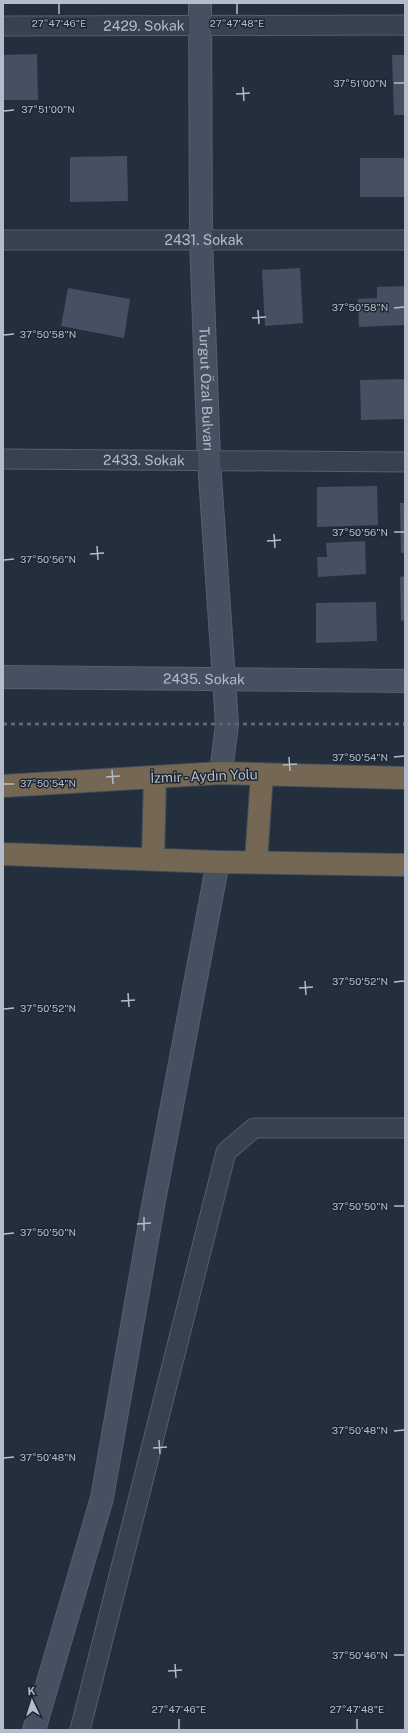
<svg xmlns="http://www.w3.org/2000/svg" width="408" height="1733" font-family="'Public Sans',sans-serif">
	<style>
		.building { fill: #455162 }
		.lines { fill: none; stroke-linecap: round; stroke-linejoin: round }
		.street-casing { stroke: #565f6c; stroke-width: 21 }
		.secondary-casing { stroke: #565f6c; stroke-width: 24 }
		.highway-casing { stroke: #434c59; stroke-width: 24 }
		.street { stroke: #38414e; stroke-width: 19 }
		.secondary { stroke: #465061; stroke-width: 22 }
		.highway { stroke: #746855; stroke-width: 22 }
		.rail { stroke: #5a6575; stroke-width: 3; stroke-dasharray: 4 4; stroke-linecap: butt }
		.ticks { fill: none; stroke: #b4bcc9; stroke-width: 1.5 }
		.labels { text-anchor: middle; stroke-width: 3; stroke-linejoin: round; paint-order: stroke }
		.street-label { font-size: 14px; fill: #b4bcc9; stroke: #1d2633 }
		.ticks-label { font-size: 10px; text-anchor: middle; fill: #b4bcc9; stroke: #1d2633; stroke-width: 3; stroke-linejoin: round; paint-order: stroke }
	</style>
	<rect width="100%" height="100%" fill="#242f3e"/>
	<path class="building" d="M37,54L38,100H3V55Z
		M392,55H405V115H394Z
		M127,156L128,201L70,202V157Z
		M360,158H405V197H360Z
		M300,268L303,323L265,326L262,270Z
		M405,286V325L359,327L358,299L377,298V287Z
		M68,288L130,299L124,338L61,326Z
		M405,379V419L361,420L360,380Z
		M377,486L378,525L317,527V487Z
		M400,503H405V553H401Z
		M365,541L366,574L318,577L317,557H327L326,543Z
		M405,576V620L401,621L400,577Z
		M376,602L377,641L316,643V603Z"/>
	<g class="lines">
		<g class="street-casing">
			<g id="street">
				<path id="s1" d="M3,26L405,25"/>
				<path id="s2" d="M3,240H405"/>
				<path id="s3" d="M3,459L405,462"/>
				<path d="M80,1730L226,1152L254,1128H405"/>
			</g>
		</g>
		<g class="secondary-casing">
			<g id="secondary">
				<path id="s4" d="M200,3L201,239L209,461L227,724L221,773"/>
				<path id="s5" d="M3,677L405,681"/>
				<path d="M34,1730L102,1498L153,1206L218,862"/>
			</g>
		</g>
		<g class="highway-casing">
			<path id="highway" d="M3,786L221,773L405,778
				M3,854L218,862L405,865
				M153,859L155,777
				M256,862L262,774"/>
		</g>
		<use href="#street" class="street"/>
		<use href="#secondary" class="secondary"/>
		<use href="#highway" class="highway"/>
		<path class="rail" d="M3,724H405"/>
	</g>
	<path class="ticks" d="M59,4V14M237,4V14M394,83H404M243,87L244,101M236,94L250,93M4,111L14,110M394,308L404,307M258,310L259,324M252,318L266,317M4,335L14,334M394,532H404M274,534L275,548M267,541L281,540M97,546L98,560M90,554L104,553M4,560L14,559M289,757L290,771M394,757L404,756M283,765L297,764M112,770L113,784M106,777L120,776M4,784H14M305,981L306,995M394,982L404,981M299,988L313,987M128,993L129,1007M121,1001L135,1000M4,1009L14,1008M394,1206H404M144,1217V1231M137,1224L151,1223M4,1234L14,1233M394,1431L404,1430M159,1440L160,1454M153,1448L167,1447M4,1458L14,1457M394,1655H404M175,1664L176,1678M168,1671L182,1670M179,1719V1729M357,1719V1729"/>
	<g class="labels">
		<g class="street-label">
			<text dy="5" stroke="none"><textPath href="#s1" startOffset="141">2429. Sokak</textPath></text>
			<text dy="5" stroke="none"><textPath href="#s2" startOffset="201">2431. Sokak</textPath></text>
			<text dy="5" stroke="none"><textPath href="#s4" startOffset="386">Turgut Özal Bulvarı</textPath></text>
			<text dy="5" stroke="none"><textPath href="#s3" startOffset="141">2433. Sokak</textPath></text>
			<text dy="5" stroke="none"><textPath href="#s5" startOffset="201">2435. Sokak</textPath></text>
			<text transform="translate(204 776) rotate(-2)" y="5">İzmir - Aydın Yolu</text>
		</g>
	</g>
	<g class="ticks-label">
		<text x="59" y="27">27°47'46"E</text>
		<text x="237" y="27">27°47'48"E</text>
		<text x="360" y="87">37°51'00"N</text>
		<text x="48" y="113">37°51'00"N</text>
		<text x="360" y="311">37°50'58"N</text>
		<text x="48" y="338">37°50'58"N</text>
		<text x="360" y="536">37°50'56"N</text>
		<text x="48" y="563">37°50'56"N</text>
		<text x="360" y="761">37°50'54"N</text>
		<text x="48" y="787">37°50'54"N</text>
		<text x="360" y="985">37°50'52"N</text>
		<text x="48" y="1012">37°50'52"N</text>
		<text x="360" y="1210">37°50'50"N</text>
		<text x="48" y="1236">37°50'50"N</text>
		<text x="360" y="1434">37°50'48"N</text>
		<text x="48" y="1461">37°50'48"N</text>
		<text x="360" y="1659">37°50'46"N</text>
		<text x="179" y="1713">27°47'46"E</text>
		<text x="357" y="1713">27°47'48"E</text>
	</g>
	<rect width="408" height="1733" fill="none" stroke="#b4bcc9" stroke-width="8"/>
	<g transform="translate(32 1701) rotate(356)" stroke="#1d2633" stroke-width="3" paint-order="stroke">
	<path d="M0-3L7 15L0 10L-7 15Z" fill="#b4bcc9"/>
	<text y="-6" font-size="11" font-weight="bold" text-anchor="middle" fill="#b4bcc9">K</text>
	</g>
</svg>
